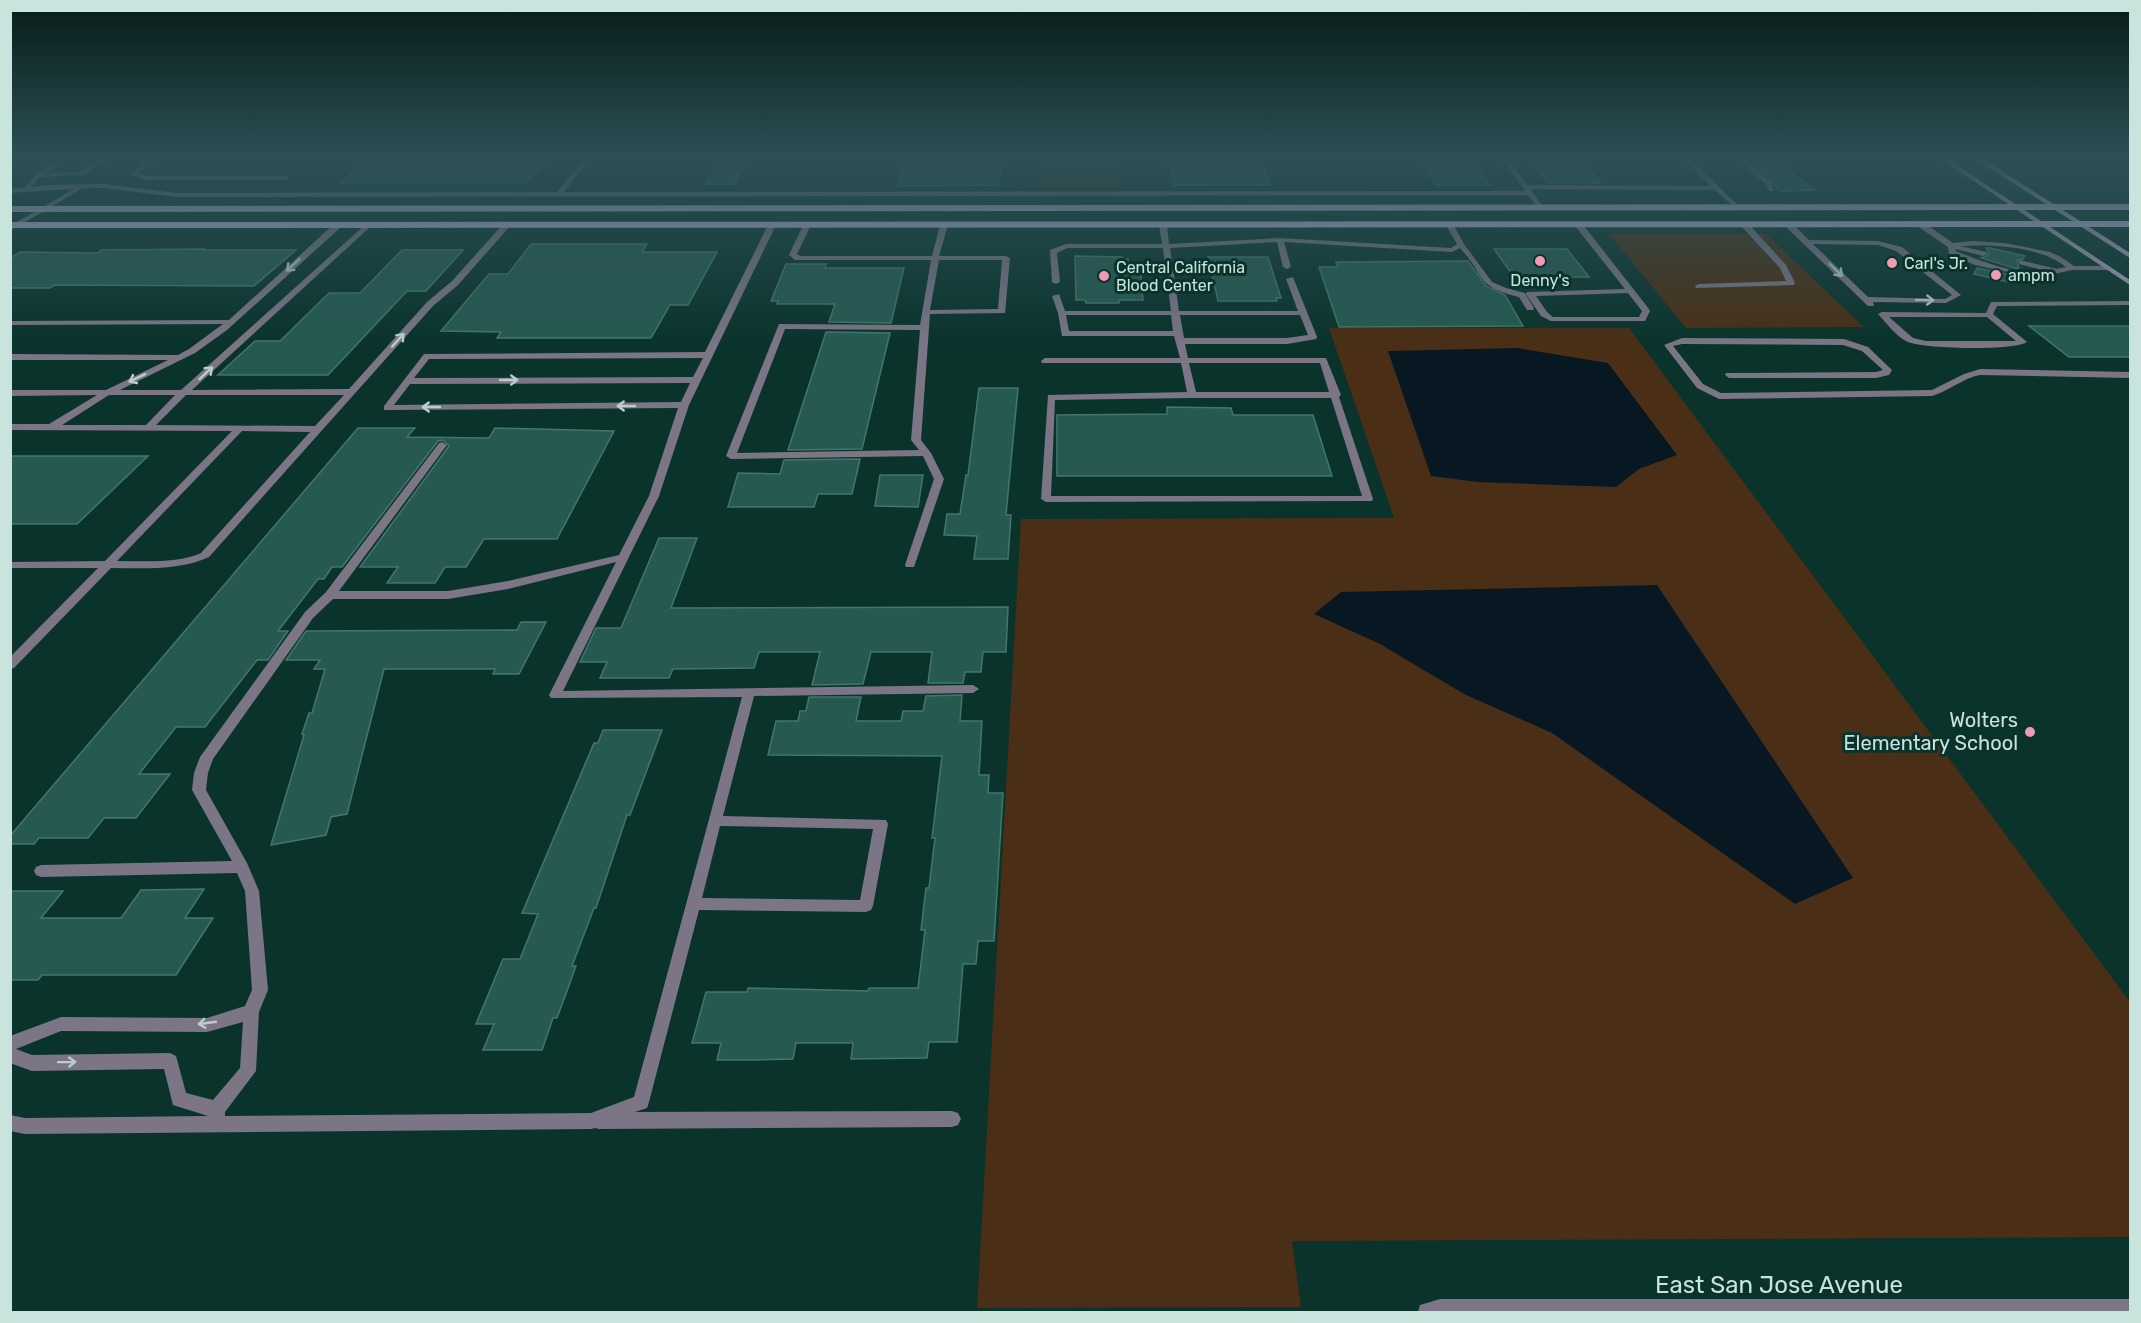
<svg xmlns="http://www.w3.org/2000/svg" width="2141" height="1323" font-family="Rubik,sans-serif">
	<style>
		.green { fill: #4a2e15 }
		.water { fill: #081823 }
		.building { fill: #265a51; stroke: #43766d; stroke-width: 1.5 }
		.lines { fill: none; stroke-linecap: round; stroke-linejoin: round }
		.service { fill: #7b7586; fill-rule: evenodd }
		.minor { fill: #7b7586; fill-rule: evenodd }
		.secondary { fill: #a89fb9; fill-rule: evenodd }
		.primary { fill: #cbbfe1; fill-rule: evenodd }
		.oneway { stroke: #b9cdcc }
		.poi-dot { fill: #f19ab4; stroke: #0a332c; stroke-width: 2 }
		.labels { text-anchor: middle; stroke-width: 6; stroke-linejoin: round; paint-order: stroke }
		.far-poi-label { font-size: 16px; fill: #c9e3dd; stroke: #0a332c; text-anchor: start }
		.poi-label { font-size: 20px; fill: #c9e3dd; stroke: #0a332c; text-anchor: end }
		.near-street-label { font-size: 24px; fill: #c9e3dd; stroke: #0a332c }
	</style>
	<rect width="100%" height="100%" fill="#0a332c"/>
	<path class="green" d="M1043,160H1117L1119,187H1042Z
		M1609,234H1766L1864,327L1686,328Z
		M1329,328H1629L2130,1002V1237L1292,1241L1301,1307L977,1308L1021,519L1394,518Z"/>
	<path class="water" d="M1517,348L1608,363L1677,455L1639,469L1616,487L1478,482L1431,476L1388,351Z
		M1657,585L1853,878L1795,904L1552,733L1464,694L1380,644L1314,614L1341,592Z"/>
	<path class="building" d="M368,160H548L526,183H340Z
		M721,160H748L734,184H705Z
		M1261,160L1270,185H1174L1168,161Z
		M1422,160H1471L1489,185H1436Z
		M1530,160H1580L1601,183H1548Z
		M977,161H1002L999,185L897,186L904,164H976Z
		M1758,168H1787L1814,190L1780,191L1775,186L1773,181Z
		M531,244H647L642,252H717L688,305H670L651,338H497L501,332L441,331L489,274H508Z
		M1986,248H1990L2025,256L2023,259L2017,260L2019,269L2014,268L1981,258L1989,255Z
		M1494,249H1567L1589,277H1514Z
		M101,250L205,249L203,250H296L254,286L54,285L50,288H10V258L20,252L98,253Z
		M402,250H463L426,291H407L328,375H218L255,341H280L329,293H360Z
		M1075,256L1122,257V260L1128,259V263H1140L1143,300H1119V303H1086L1085,300H1076Z
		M1208,257H1268L1281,298H1276L1277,301H1218Z
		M1468,261L1486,286L1505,295L1523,326L1339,327L1319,267H1338L1336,262Z
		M786,264H826L825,268H904L891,323L829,322L835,304H777L778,301H771Z
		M1977,268L2016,276L2012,283L1974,274Z
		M2029,326H2130V357H2069Z
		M826,332L890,333L862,449L788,450Z
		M979,388H1018L1006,515H1011L1008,559H974L977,536L944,535L947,514H960L966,475H968Z
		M1167,407L1231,408L1233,415H1313L1332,476H1057V415L1167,414Z
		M358,428H415L407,437L489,438L495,428L614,431L557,539H484L466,567H445L435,583H387L398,567H360L449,446L443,440L438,441L342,567H332L324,579H318L278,631H288L268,660H257L205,727H176L139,774H170L136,818H104L88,838H39L34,844H10V836Z
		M10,456H148L77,524H10Z
		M860,459L852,494H818L814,507H728L738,473L780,474L784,460Z
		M880,475H923L918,507L875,506Z
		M659,538H697L671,608L1008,607L1006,652H983L981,672H965L963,683H928L932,652H871L863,684L812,685L820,652H759L754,668L673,669L669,678H600L607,662H580L596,628H621Z
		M521,622H546L519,674H493L495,669H384L347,814L331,817L326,835L271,845L304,735L302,734L309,713H312L325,669H314L320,660H286L306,631L517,630Z
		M962,695L960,721H982L979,775H989L988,793H1003L994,941H978L976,964H963L957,1042H929L927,1058L851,1059L853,1043H796L793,1059L755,1060H717L721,1043H692L706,992H747L748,988L868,991L869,988H918L925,930H921L926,888H929L932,862L935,838H932L942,756L768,755L776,721H798L800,711H806L809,697H861L856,721H901L903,711H923L926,696Z
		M603,730H662L630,815H627L596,908H594L572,966H576L567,991L557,1018H553L542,1050H483L494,1024H476L503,959H520L538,914L522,913L594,743H598Z
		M204,889L185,918H213L176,975H42L38,980H10V891H63L41,918H121L141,890Z"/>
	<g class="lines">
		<path class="service" d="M57,160H65L45,173L80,172L99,160H107L83,175L40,177L28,190H24V188L37,173Z
			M148,160H155L139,173L146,176H286L289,178L286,180H145L132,175V173Z
			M1684,160H1691L1740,207V209H1736L1715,190L1526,189L1523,187L1526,185L1711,186Z
			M1738,160H1745L1772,183L1773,191H1769L1767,185Z
			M1446,222H1452L1464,244L1492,282L1506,288L1525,293L1534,308L1533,310H1527L1519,297C1474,286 1487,277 1460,248L1452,252L1284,242L1291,267L1287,269L1283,267L1277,242L1170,248L1179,311H1298L1286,279L1293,277L1317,337L1316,339L1287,344H1185L1188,358H1326L1341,395L1339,397L1373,499L1372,501L1046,502L1041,499L1048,395L1187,392L1181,363H1042L1041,361L1045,358H1180L1174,336H1062L1058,313L1052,296L1059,294L1065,311H1171L1163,248H1067L1057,253L1060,282L1056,284L1052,282L1050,250L1066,244H1162L1159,225L1163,223L1167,225L1169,244L1280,238L1451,248L1457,244L1445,224ZM1066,315H1171L1173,331H1069ZM1180,315H1300L1308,335L1287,338H1184ZM1189,363H1320L1329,392H1196ZM1192,398H1331L1362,496H1051L1055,400Z
			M1575,222H1581L1649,309L1650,311L1645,321H1551L1541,316L1526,294L1527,292L1625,289L1575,226ZM1628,293L1642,311L1639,317H1553L1547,312L1536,296Z
			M1741,222H1747L1786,265L1795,283L1794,285L1696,288L1695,286L1699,284L1786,281L1780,268L1741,226Z
			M1785,222H1791L1809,240L1878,241L1902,247L1961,295L1946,303L1873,302L1874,306H1868L1785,226ZM1813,244L1878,245L1896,251L1952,295L1945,299L1868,297Z
			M1917,222H1923L1953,243L1973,241L2004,243L2050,252L2061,257L2074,266H2108L2112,268L2108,270H2072L2036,278L1975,265L1949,254L1948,247L1917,226ZM1960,246C1994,244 2039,246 2066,267L2057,269L2019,260V264L2047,271C2021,277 1980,261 1956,251V249L1983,256L1987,254L1986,252Z
			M504,223L511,225L458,285L433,306L209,557C179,571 143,568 111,568L14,668L10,669V657L98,568H10V562L105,561L232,431L10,430V424H49L97,395L10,396V390H106L168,360H10V354L178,355L189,349L223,324L10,325V321L229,320L334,224H340V228L227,330L195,353L120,390H181L366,224H369V228L192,390L349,389L427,302L452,281ZM109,395H175L146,425H62ZM186,395H344L315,426L156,425ZM242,431L310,432L201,553C176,564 145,561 117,561Z
			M769,223L776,225L689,405L659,496L563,691L973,685L979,689L973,693L754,696L723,816L886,820L888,824L873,906L871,910L866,912L699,910L649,1102L647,1108L635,1112L952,1111L958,1113L961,1119L958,1125L952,1127L599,1129L595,1128L591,1129L25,1134L10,1131V1115L25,1118L208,1116L173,1105L164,1069L32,1071L10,1063V1036L61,1017L207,1018L245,1006L252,990L245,891L237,873L41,877L36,875L34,871L36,867L41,865L232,861L192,790L194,773L200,757L305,612L326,592L439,443L442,442L447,445L339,591H448L508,581L619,555L649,496L678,408L384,410V406L424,354L705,352ZM703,358L693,377L414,378L429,359ZM690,383L681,402L394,405L410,384ZM616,562L549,695L551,698L742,697L634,1097L591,1113L225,1116V1112L256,1071L259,1012L268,990L259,891L247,863L206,790L208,773L213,759L313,618L333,599H448L508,589ZM720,826L873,829L860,900L702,898ZM243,1022L240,1068L213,1100L186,1093L176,1056L170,1053L32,1055L16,1049L61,1031L207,1032Z
			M804,223L811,225L797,254L800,256H932L940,225L944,223L948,225L939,256H1006L1010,258L1005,313L930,314L921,440L931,453L944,479L914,567H906L905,565L934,479L923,456L731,459L726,456L779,324L920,325L931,260H795L789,255ZM939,260H1002L998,309L930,310ZM785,329L920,330L911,440L919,450L737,453Z
			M2130,301V305L1997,306L1993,314L2027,342C2014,351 1925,349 1908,342C1898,338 1886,323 1878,314L1882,312L1986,313L1991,302H1994ZM1889,317H1987L2016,341H1926L1913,338Z
			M1682,338L1844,339L1868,347L1892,370L1889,375L1876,378H1729L1725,375L1726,373L1876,372L1883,370L1862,351L1843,345L1682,344L1673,346L1703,384L1721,393L1932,390L1964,374L1980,369L2130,372V378L1980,375C1963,378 1949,391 1932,396L1719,399L1697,388L1664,345Z"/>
		<path class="minor" d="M583,160H589L564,192L1525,191L1503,160H1509L1544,208L1539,209L1528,195L177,197L104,188H83L10,231V226L74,189L10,193V189L49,185L104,184L177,193L557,192Z
			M1440,1299H2130V1312H1418L1420,1305Z"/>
		<path class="secondary" d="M1942,160H1949L2130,280V285Z
			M1977,160H1985L2130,253V258Z"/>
		<path class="primary" d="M2130,204V210L10,212V206Z
			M2130,221V227L10,228V222Z"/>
	</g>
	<defs><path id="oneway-shaft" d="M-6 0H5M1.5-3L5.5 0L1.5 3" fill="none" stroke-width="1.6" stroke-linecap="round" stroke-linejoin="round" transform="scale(1.5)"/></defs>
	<g class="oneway">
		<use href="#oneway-shaft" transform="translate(293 265) rotate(138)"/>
		<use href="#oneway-shaft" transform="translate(1836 270) rotate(44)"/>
		<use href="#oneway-shaft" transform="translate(1925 300) rotate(1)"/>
		<use href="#oneway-shaft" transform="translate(398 340) rotate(-48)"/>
		<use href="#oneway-shaft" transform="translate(206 373) rotate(-43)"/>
		<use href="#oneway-shaft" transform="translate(137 378) rotate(154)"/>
		<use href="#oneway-shaft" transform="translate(509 380)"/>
		<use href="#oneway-shaft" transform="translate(626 406) rotate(180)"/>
		<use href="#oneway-shaft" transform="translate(431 407) rotate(180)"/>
		<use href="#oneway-shaft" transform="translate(207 1023) rotate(172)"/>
		<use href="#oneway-shaft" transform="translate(67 1062) rotate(-1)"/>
	</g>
	<linearGradient id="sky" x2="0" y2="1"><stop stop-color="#061c18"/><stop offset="0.46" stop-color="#2d5056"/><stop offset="1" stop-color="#2d5056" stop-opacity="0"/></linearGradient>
	<rect width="2141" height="345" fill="url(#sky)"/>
	<g class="poi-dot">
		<circle cx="1540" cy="261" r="6"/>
		<circle cx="1892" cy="263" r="6"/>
		<circle cx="1996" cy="275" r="6"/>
		<circle cx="1104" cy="276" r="6"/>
		<circle cx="2030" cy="732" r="6"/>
	</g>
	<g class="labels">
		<g class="far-poi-label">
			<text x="1904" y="269">Carl's Jr.</text>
			<text x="1116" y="273">Central California<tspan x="1116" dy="18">Blood Center</tspan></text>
			<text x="2008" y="281">ampm</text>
			<text x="1540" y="286" text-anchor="middle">Denny's</text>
		</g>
		<g class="poi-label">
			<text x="2018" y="727">Wolters<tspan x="2018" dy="23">Elementary School</tspan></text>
		</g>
		<g class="near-street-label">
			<text x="1779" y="1293">East San Jose Avenue</text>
		</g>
	</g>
	<rect width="2141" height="1323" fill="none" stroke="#c9e3dd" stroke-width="24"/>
</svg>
